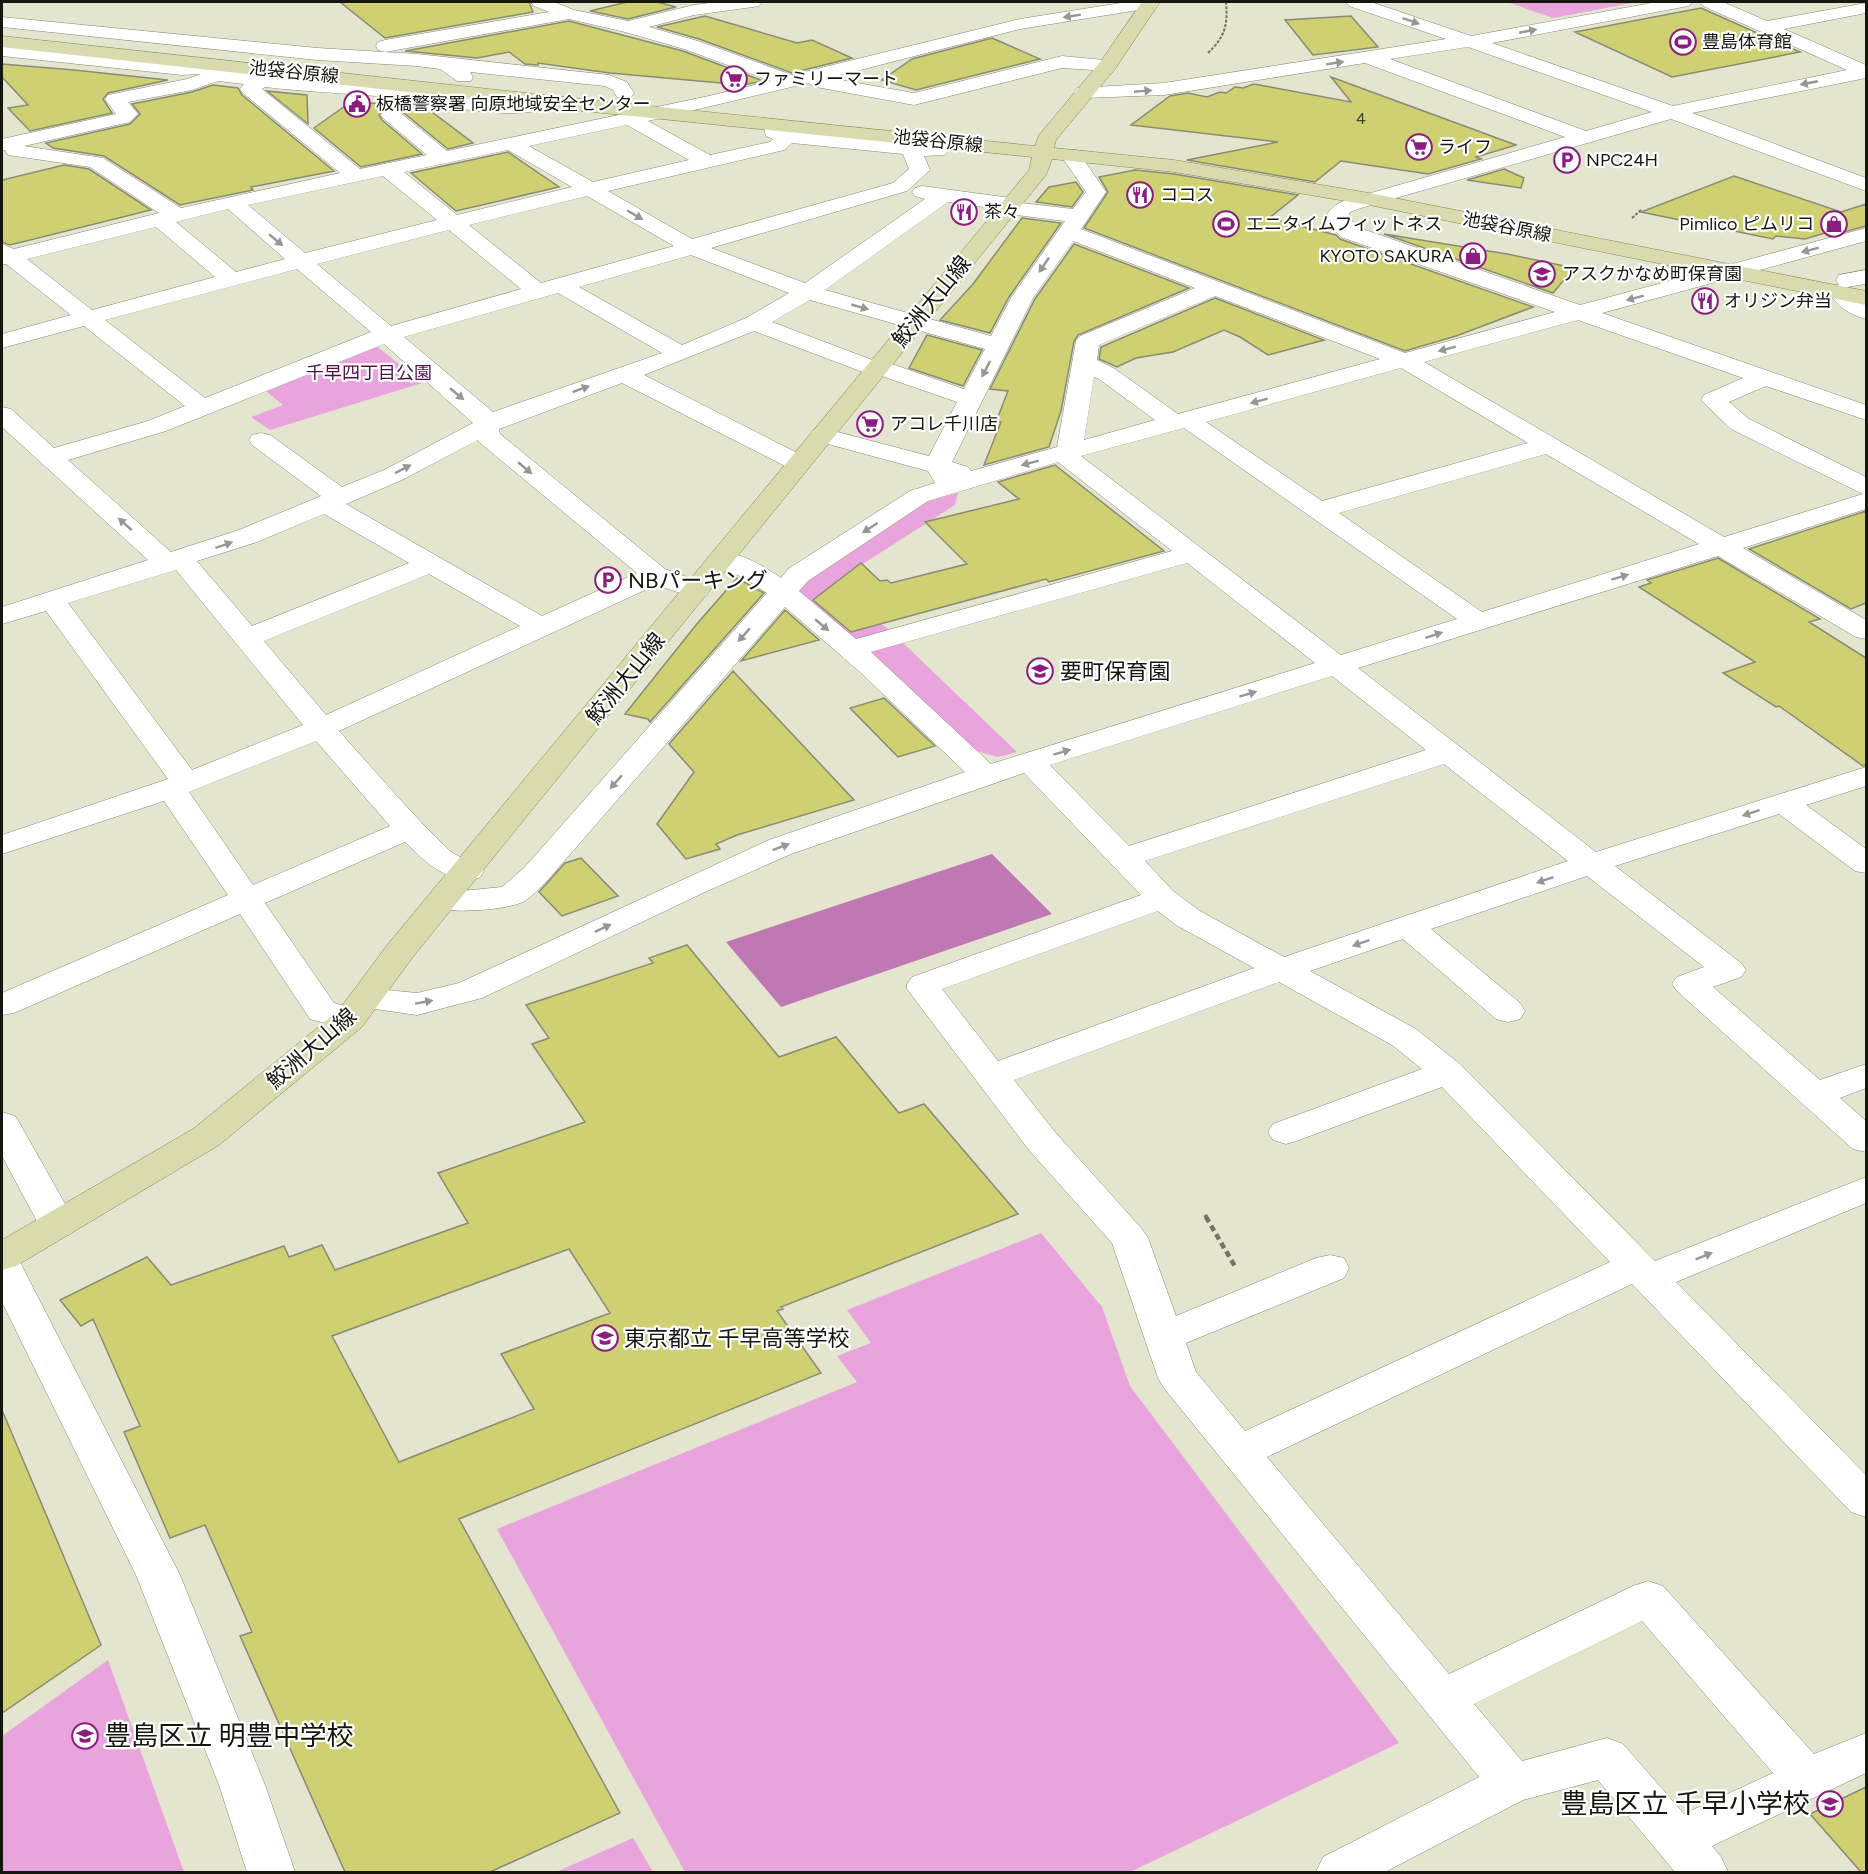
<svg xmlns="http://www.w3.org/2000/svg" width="1868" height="1874" font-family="Figtree,'Noto Sans JP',sans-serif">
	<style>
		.green { fill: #e9a4de }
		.water { fill: #bf78b4 }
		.building { fill: #ced071; stroke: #8a8b76; stroke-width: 1.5; fill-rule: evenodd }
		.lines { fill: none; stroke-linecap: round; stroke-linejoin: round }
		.minor-casing { stroke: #868772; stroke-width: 1 }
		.major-casing { stroke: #848552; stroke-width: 1 }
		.path-far2 { stroke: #727365; stroke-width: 2; stroke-dasharray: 3 1.5; stroke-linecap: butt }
		.path-far1 { stroke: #727365; stroke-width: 4; stroke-dasharray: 4.5 3; stroke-linecap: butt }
		.path { stroke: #727365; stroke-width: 4.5; stroke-dasharray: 6 4; stroke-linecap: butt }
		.minor { fill: #fff; fill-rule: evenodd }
		.major { fill: #d9daad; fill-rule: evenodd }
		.oneway { fill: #969693 }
		.labels { text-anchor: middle; stroke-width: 4.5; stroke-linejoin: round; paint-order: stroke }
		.far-number-label { font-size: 16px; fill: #434427 }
		.far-poi-label { font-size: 18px; fill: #15160e; stroke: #fff; text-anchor: start }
		.far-street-label { font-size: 18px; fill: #15160e; stroke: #fff }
		.far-park-label { font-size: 18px; fill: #500f49; stroke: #fff }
		.street-label { font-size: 22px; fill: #15160e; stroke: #fff }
		.poi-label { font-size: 22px; fill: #15160e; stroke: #fff; text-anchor: start }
		.near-poi-label { font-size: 27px; fill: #15160e; stroke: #fff; text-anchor: start }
	</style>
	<rect width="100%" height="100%" fill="#e4e5ce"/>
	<path class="green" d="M1507,2H1637L1553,18Z
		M374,344L422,383L270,430L251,417L283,405L262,388Z
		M958,493L955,505L844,576L838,589L889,630L856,641L851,639L798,590L838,555L926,502Z
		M900,640L1017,752L998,757L966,748L866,650Z
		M1041,1233L1102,1307L1130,1386L1399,1743L1130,1872H685L497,1529L857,1382L837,1356L871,1343L847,1310Z
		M108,1660L184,1872H2V1736Z
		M633,1838L653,1872H556Z"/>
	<path class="water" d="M992,854L1052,914L781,1007L726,942Z"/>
	<path class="building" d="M340,2H529L533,12L385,38Z
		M627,2H657L676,7L628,19L590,11Z
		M1701,8L1800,52L1672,77L1575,32Z
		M705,16L797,43L812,40L852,58L792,73L699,39L657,27Z
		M1351,16L1378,47L1313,55L1285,20Z
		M569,21L683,51L763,81L743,85L610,73L538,63V65L525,64L509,52L477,58L405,51Z
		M992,38L1040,59L916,90L882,80L912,59Z
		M2,64L74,70L168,80L108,93L103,99L112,113L30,131L8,108L28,105L2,77Z
		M1331,77L1516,145L1476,157L1481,159L1428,174L1341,161L1315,182L1187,160L1278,142L1131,125L1170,96L1188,93L1207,97L1220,92L1226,93L1235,87L1243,88L1254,84L1351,102Z
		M213,85L238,88L242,95L334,171L251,187L253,190L180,205L104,156L53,148L46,143L130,124L140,114L132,104L192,92Z
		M267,91L307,95L308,124Z
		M352,101L428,109L473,143L448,149L399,109H384L379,115L382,120L422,154L361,167L314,128Z
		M508,152L559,187L456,211L411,173Z
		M64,165L89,169L151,210L10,245L2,242V180Z
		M1504,169L1524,178L1521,188L1467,180Z
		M1135,170L1174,174L1298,195L1269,218L1336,235L1340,239L1533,307L1456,336L1405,351L1084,228L1108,192L1099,177Z
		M1734,176L1841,212L1866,204V226L1830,236L1825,233L1805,239L1776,236L1773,239L1641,212Z
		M1076,182L1083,192L1072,207L1036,202L1049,187Z
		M1022,218L1061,223L1009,297L990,333L940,320L973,284Z
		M1384,234L1507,254L1574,268L1553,293Z
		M1074,244L1189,288L1078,335L1074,341L1061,411L1049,447L984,465L1001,422H996L1008,391L990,389L1035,299Z
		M1215,298L1324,340L1268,355L1240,337L1224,330L1173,352L1136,358L1117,367L1099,359L1101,347Z
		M927,335L982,350L963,386L909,368Z
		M1055,465L1164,551L1049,582L1046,579L851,632L813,600L861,563L880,581L887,580L891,583L967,564L925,522L1019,499L998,482Z
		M1866,511V603L1851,609L1749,549Z
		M1718,558L1820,619L1809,622L1866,658V765L1863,766L1779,706L1776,707L1723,673L1755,662L1639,587L1651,583L1647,580Z
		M737,578L764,593L650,722L648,719L625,714L696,625Z
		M785,610L819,640L741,661Z
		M733,671L854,800L737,835L716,844L720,849L686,859L657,824L694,772L669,744Z
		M884,698L935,746L898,757L850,708Z
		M581,858L618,896L562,916L539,892L565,863Z
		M687,945L779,1057L836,1037L899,1113L924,1104L1018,1214L781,1307L783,1309L777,1311L821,1373L459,1519L620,1813L490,1872H345L240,1636L252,1632L205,1525L170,1538L124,1432L140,1426L93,1319L81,1326L60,1300L147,1257L171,1285L284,1246L289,1257L322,1245L335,1270L468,1223L438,1173L585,1122L532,1044L549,1038L526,1005L653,963L649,958ZM569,1249L610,1313L501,1354L534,1409L399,1462L332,1336Z
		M2,1410L101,1645L2,1713Z
		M1866,1787V1872H1861L1810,1814Z"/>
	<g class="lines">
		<g class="minor-casing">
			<path id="minor" d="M531,2H554L574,10L628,21L694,5L717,2H762L759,6L753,7L694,15L649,27L698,41L792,75L1020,19L1127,2H1159L1157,7L1151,8L1020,29L829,78L914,93L1062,56L1115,61L1117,65L1115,69L1108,71L1062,68L914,105L816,87L808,83L648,121L710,155L770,142L773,139L766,136L763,125L766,121H780L783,129L790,131L931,145L941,138H955L958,142L945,155L924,156L930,170L907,191L711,248L805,283L925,199L915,196L912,192L915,188L922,186L1011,198L1018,200L1021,203L1073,209L1086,192L1060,154L1063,150H1077L1106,192L1081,229L1405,353L1555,312L1341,237L1326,220C1327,209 1337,203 1347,200L1565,137L1365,63L1164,95L1084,98L1077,96L1074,92L1077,88L1164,83L1446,39L1349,6L1346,2H1371L1471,36L1657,2H1692L1689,6L1683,7L1492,43L1673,106L1847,70L1703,6L1700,2H1723L1767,21L1866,3V13L1784,29L1866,65V78L1692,113L1866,178V191L1671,119L1361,208L1350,212L1348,216L1357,227L1580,305L1866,228V241L1602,313L1866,405V420L1766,386L1729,402L1749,419L1866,477V509L1743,548L1866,620V639L1856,637L1718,556L1358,668L1596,852L1866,767V786L1806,805L1866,849V873L1855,871L1779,814L1615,866L1741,963L1746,970L1741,977L1713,987L1820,1080L1866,1064V1088L1840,1098L1866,1121V1152L1853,1149L1677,991L1672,984L1677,977L1704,967L1587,876L1431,929L1520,1003L1525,1011L1520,1019L1508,1022L1496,1019L1403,939L1310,971L1416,1029L1460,1064L1655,1261L1866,1177V1203L1676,1282L1866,1475V1517L1851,1512L1632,1284L1267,1457L1449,1674L1633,1586L1648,1581L1663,1586L1814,1754L1866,1733V1773L1712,1846L1721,1857L1728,1872H1675L1598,1780L1523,1800L1385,1872H1316L1323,1857L1479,1777L1164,1388L1158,1378L1112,1243L1029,1150L907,989V984L912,977L1141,895L1024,773L791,854L705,892L482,998L417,1015L354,1006L349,999L354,992L366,988L417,993L459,983L769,840L965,772L861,673L785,607L546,882C540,888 532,896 525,901C506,911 451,913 431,908L426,901L431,894L502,887L524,868L767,593L742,577L712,565L708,559L712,553C734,548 762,565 781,578L788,569L910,491L935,483L928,471L813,440L810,435L813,430L822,428L929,456L957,402L879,375L868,374L754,331L644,375L807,458L811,463L807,468L798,471L789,468L622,383L499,429L500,434L665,569L706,584L710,590L706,596L696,598L656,585L339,731C375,771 410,813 449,850C460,860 475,859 484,871L479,878C449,885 425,862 405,842L265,903L334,1003L362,1011L367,1019L362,1027L350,1030L310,1019L240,914L14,1013L2,1015V993L228,895L164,801L2,854V835L168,779L46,611L2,624V607L148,560L2,427V407L11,409L54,448L148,421L185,406L84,326L2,348V334L71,315L6,264H2V244L14,249L159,213L90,167L8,155L5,150L2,151V139L116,114L105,99L108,95L187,79L201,74L182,75L2,56V45L182,63L205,62L221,70L308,80L395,86L490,101L526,100L544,95L551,97L554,101C534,129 419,100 388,97C347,93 306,92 265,87L262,89L360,169L427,155L384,119L381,115L384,111H398L447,151L709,96L771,81L684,49L625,32L569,19L385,52L378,50L376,46L378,42L385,40L549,12L534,6ZM1468,47L1652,112L1586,131L1390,59ZM218,81L244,84L240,89L243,93L340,173L181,208L103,158L24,146L130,122L138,114L128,102L192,90ZM627,125L689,160L593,182L529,146ZM792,143L903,154L909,169L893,183L692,239L608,191L784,150ZM508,150L572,187L457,215L404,172ZM383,176L437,220L305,253L248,205ZM587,196L674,246L541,283L469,225ZM948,202L998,209L1001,212L1008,214L1065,221L1011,298L991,336L825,290ZM228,209L285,259L236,272L176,222ZM156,227L215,277L92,310L27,259ZM449,230L521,289L391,326L317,264ZM1073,241L1195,288L1080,336L1076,341L1057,447L971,471L968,467L952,462L1033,298ZM691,255L789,293L746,318L682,345L579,287ZM297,269L371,332L205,398L105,320ZM558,293L662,353L493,412L404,337ZM1215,296L1380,359L1178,414L1115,369L1097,360L1099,345ZM810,300L985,349L964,389L886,362L875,361L772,322ZM1578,320L1743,378L1704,395L1701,400L1731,429L1863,494L1724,537L1424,362ZM384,344L473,423L384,470L342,487L270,435L261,433L252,435L249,440L252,445L321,496L239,530L171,552L68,460L166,431ZM1401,368L1528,443L1322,501L1206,422ZM1094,377L1099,379L1155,420L1084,440ZM1184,428L1457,619L1341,655L1081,456ZM478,440L479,442L637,573L542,616L346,504L402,480ZM1546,454L1699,544L1482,612L1339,513ZM1058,462L1172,551L856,639L799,591L808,581L928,501ZM324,514L409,563L252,626L197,561L257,542ZM1187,563L1315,663L991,764L871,652ZM176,570L303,725L192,770L68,603ZM429,574L520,626L326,715L264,641ZM1332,676L1426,750L1129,846L1050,765ZM316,741L390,826L253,885L189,792ZM1444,764L1568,861L1284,957L1200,911L1173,891L1145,861ZM1158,911L1176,925L1254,968L998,1061L942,989ZM1279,982L1392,1045L1422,1069L1273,1124L1268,1132L1273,1140L1286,1144L1299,1140L1442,1087L1610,1262L1245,1431L1196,1372L1186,1343L1344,1278L1349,1268L1344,1258L1330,1255L1316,1258L1176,1316L1148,1238L1142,1229L1055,1132L1014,1080ZM1642,1621L1773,1773L1684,1814L1623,1744L1607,1738L1522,1761L1474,1704Z
				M2,17L317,48L417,54L609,75L627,82L634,93L631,97H617L613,90L605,86L470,72L473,77L471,81H457L440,69L417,66L317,60L2,27Z
				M1866,270V284L1847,287L1839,285L1836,280L1839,275Z
				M1839,285L1847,287L1852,295L1866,303V319C1850,315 1837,306 1828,292L1831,287Z
				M2,1112L15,1116L20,1124L77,1225L71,1234L58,1238L45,1234L39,1225L2,1156Z
				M2,1251L16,1255L21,1264L180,1575L265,1785L295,1872H247L219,1785L136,1575L2,1302Z"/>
		</g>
		<g class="major-casing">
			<path id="major" d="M1142,2H1160L1115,69L1056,140L1054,148L1174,160L1369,193L1866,291V305L1369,205L1174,172L1052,159L1046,175L412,958L362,1027L219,1145L16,1266L2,1270V1240L193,1129L338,1011L388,944L1029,170L1032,157L544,107L2,47V36L544,95L1035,146L1039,135L1101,61Z"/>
		</g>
		<path class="path-far2" d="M1208,53C1225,37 1228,25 1226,2
			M1632,218L1641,210"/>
		<path class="path-far1" d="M1205,1215L1207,1218"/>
		<path class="path" d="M1206,1217L1236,1268"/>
		<use href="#minor" class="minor"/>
		<use href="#major" class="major"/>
	</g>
	<defs><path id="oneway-solid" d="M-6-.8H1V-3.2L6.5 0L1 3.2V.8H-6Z" transform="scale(1.5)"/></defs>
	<g class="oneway">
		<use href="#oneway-solid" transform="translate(1072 16) rotate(171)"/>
		<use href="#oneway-solid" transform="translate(1411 21) rotate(19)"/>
		<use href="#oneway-solid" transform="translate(1528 31) rotate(-11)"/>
		<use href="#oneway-solid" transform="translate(1335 63) rotate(-9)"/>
		<use href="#oneway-solid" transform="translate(1809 83) rotate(169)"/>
		<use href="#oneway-solid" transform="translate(1143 91) rotate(-5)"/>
		<use href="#oneway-solid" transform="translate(635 215) rotate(30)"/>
		<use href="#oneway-solid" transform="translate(276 240) rotate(40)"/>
		<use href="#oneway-solid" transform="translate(1810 250) rotate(165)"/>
		<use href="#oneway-solid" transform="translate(1044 265) rotate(124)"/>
		<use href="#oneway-solid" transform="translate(1635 298) rotate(165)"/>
		<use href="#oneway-solid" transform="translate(860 307) rotate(16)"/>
		<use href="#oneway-solid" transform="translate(1447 349) rotate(165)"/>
		<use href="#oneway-solid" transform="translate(986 369) rotate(117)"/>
		<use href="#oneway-solid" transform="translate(581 389) rotate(-20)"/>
		<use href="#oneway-solid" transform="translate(457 394) rotate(40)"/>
		<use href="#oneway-solid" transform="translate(1259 401) rotate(165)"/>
		<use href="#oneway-solid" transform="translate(1030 463) rotate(165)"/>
		<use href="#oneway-solid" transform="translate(525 468) rotate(40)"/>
		<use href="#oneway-solid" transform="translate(403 469) rotate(-27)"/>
		<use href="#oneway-solid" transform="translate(125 524) rotate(-138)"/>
		<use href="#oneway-solid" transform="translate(870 528) rotate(147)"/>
		<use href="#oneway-solid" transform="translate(224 545) rotate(-19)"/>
		<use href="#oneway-solid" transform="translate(1620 577) rotate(-17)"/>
		<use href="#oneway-solid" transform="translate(822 625) rotate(40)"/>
		<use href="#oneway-solid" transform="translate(744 635) rotate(131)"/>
		<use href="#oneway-solid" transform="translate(1434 635) rotate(-18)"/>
		<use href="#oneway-solid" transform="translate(1248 694) rotate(-17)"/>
		<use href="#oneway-solid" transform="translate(1062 752) rotate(-17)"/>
		<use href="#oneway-solid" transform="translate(616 782) rotate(131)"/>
		<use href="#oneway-solid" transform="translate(1751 813) rotate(162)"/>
		<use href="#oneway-solid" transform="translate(781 847) rotate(-21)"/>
		<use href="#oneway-solid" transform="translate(1545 880) rotate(161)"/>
		<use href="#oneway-solid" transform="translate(603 928) rotate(-25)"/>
		<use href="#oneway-solid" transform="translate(1361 943) rotate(161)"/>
		<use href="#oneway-solid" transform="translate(424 1002) rotate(-10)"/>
		<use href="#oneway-solid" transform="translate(1704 1256) rotate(-22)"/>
	</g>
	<defs>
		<g id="stadium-ring" transform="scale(1.35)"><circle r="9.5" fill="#fff" stroke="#8b1d81" stroke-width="1.5"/><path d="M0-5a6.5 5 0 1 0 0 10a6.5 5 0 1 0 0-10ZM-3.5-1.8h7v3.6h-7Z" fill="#8b1d81"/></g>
		<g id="supermarket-ring" transform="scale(1.35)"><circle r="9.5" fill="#fff" stroke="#8b1d81" stroke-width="1.5"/><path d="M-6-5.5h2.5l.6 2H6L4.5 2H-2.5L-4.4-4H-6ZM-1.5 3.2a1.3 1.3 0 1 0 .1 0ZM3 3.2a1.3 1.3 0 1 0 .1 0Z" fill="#8b1d81"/></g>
		<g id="civic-ring" transform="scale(1.35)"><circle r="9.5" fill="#fff" stroke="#8b1d81" stroke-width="1.5"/><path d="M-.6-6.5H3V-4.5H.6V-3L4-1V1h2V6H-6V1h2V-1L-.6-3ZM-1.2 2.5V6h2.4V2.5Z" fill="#8b1d81"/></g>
		<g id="parking-ring" transform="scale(1.35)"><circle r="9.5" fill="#fff" stroke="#8b1d81" stroke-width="1.5"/><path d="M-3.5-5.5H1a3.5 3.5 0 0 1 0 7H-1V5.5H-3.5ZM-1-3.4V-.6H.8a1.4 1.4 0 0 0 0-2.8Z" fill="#8b1d81"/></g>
		<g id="restaurant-ring" transform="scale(1.35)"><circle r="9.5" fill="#fff" stroke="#8b1d81" stroke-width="1.5"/><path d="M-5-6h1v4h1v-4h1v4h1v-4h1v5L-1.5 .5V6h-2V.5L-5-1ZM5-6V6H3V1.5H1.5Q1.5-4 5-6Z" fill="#8b1d81"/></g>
		<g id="shop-ring" transform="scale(1.35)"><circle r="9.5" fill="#fff" stroke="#8b1d81" stroke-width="1.5"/><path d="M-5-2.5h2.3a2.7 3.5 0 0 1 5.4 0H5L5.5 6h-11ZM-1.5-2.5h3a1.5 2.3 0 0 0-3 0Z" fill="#8b1d81"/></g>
		<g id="school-ring" transform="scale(1.35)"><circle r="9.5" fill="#fff" stroke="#8b1d81" stroke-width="1.5"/><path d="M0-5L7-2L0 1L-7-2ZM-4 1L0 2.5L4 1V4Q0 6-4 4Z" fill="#8b1d81"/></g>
	</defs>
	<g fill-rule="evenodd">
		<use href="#stadium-ring" x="1683" y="42"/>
		<use href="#supermarket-ring" x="734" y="79"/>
		<use href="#civic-ring" x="357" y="104"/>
		<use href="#supermarket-ring" x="1419" y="147"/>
		<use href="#parking-ring" x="1567" y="160"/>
		<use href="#restaurant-ring" x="1140" y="195"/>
		<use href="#restaurant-ring" x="964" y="212"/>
		<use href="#stadium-ring" x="1226" y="224"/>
		<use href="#shop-ring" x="1834" y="224"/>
		<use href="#shop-ring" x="1473" y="256"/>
		<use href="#school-ring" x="1542" y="274"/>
		<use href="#restaurant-ring" x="1705" y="301"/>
		<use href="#supermarket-ring" x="870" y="424"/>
		<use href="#parking-ring" x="608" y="580"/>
		<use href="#school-ring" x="1040" y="671"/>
		<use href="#school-ring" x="605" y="1338"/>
		<use href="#school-ring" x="85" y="1736"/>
		<use href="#school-ring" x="1830" y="1804"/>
	</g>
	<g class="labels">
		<g class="far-number-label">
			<text x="1361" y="124">4</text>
		</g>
		<g class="far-poi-label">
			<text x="1702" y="48">豊島体育館</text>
			<text x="754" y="85">ファミリーマート</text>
			<text x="376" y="110">板橋警察署 向原地域安全センター</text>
			<text x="1438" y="153">ライフ</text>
			<text x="1586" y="166">NPC24H</text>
			<text x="1160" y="201">ココス</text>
			<text x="984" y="218">茶々</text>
			<text x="1246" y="230">エニタイムフィットネス</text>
			<text x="1814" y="230" text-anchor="end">Pimlico ピムリコ</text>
			<text x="1454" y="262" text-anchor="end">KYOTO SAKURA</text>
			<text x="1562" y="280">アスクかなめ町保育園</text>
			<text x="1724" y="307">オリジン弁当</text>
			<text x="890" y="430">アコレ千川店</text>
		</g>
		<g class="far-street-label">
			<text transform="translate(294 72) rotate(6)" y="6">池袋谷原線</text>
			<text transform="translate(938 141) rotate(6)" y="6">池袋谷原線</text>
			<text transform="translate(1507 227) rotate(11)" y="6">池袋谷原線</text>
		</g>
		<g class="far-park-label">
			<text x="369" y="379">千早四丁目公園</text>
		</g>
		<g class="street-label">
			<text transform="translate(931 301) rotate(-51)" y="8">鮫洲大山線</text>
			<text transform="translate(625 678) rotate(-51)" y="8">鮫洲大山線</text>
			<text transform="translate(311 1048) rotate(-41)" y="8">鮫洲大山線</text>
		</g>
		<g class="poi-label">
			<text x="628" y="588">NBパーキング</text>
			<text x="1060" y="679">要町保育園</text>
			<text x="624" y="1346">東京都立 千早高等学校</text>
		</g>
		<g class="near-poi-label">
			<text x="104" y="1745">豊島区立 明豊中学校</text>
			<text x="1810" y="1813" text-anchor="end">豊島区立 千早小学校</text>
		</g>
	</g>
	<rect width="1868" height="1874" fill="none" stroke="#15160e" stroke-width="6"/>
</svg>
